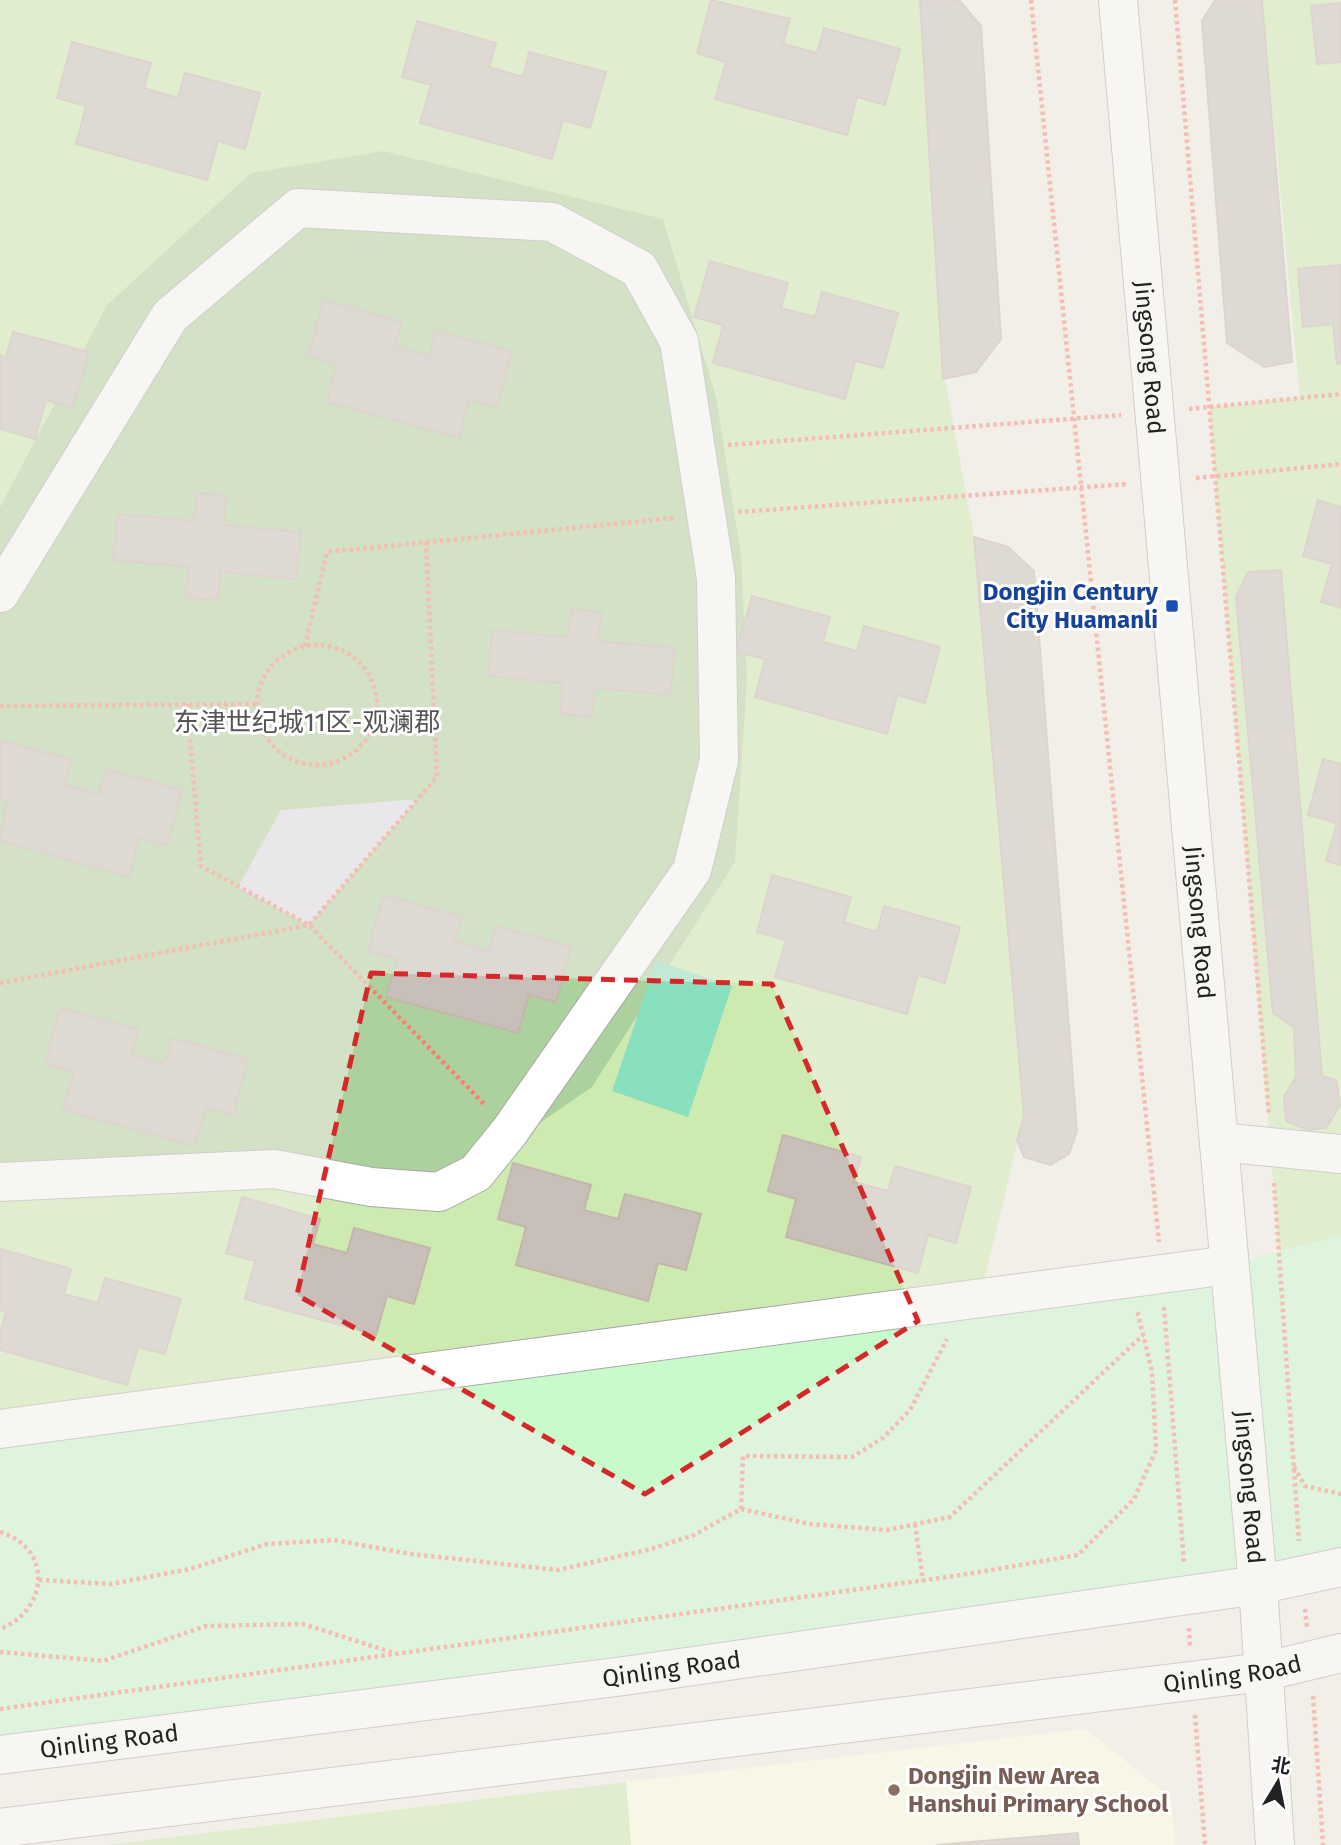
<svg xmlns="http://www.w3.org/2000/svg" width="1341" height="1845" font-family="'Fira Sans','Noto Sans SC',sans-serif">
	<style>
		.education { fill: #ffffe5 }
		.grass { fill: #cdebb0 }
		.forest { fill: #add19e }
		.park { fill: #c8facc }
		.pitch { fill: #88e0be }
		.plaza { fill: #dddde8 }
		.building { fill: #c7bfb8; stroke: #c4b6ab; stroke-width: 2 }
		.lines { fill: none; stroke-linecap: round; stroke-linejoin: round }
		.minor-casing { stroke: #a9a9a9; stroke-width: 40 }
		.path { stroke: #fa8072; stroke-width: 4.5; stroke-dasharray: 3.5 3.5; stroke-linecap: butt }
		.minor { stroke: #fff; stroke-width: 38 }
		.marked { fill: none; stroke: #d62828; stroke-width: 5; stroke-dasharray: 14 9; stroke-linejoin: round }
		.transit-dot { fill: #1a4fb4; stroke: #fff; stroke-width: 2.5 }
		.education-dot { fill: #8d6e63; stroke: #fff; stroke-width: 2.5 }
		.labels { text-anchor: middle; stroke-width: 6; stroke-linejoin: round; paint-order: stroke }
		.street-label { font-size: 24px; fill: #222; stroke: #fff }
		.transit-label { font-size: 24px; font-weight: bold; fill: #164399; stroke: #fff; text-anchor: end }
		.education-label { font-size: 24px; font-weight: bold; fill: #785e54; stroke: #fff; text-anchor: start }
		.neighbourhood-label { font-size: 26px; fill: #555; stroke: #fff }
	</style>
	<rect width="100%" height="100%" fill="#f2efe9"/>
	<path class="education" d="M1086,1729L1171,1798L1175,1845H631L626,1782Z"/>
	<path class="grass" d="M0,0H920L942,362L974,537L1024,1116L980,1298L0,1429Z
		M1262,0H1341V1236L1279,1252L1209,407L1300,397Z
		M626,1782L631,1845H107Z"/>
	<path class="forest" d="M383,151L663,219L716,397L741,555L747,679L735,862L592,1087L439,1192L371,1187L0,1182V507L107,305L251,173Z"/>
	<path class="park" d="M1341,1235V1567L0,1752V1429L1229,1265Z"/>
	<path class="pitch" d="M656,961L732,986L688,1117L612,1091Z"/>
	<path class="plaza" d="M418,799L309,925L238,887L281,810Z"/>
	<path class="building" d="M711,0L790,19L783,44L817,53L824,28L900,49L885,105L857,97L847,135L715,99L726,62L697,53Z
		M920,0H959L981,26L1001,339L976,372L943,379Z
		M1215,0H1262L1292,362L1264,367L1227,343L1202,21Z
		M1341,3V62L1317,64L1311,6Z
		M417,21L496,43L489,67L523,77L529,52L606,72L590,128L563,120L552,159L420,123L431,85L402,77Z
		M72,42L151,63L144,88L178,98L185,73L260,93L245,149L218,141L207,180L76,144L86,106L57,98Z
		M710,261L788,283L781,308L815,317L822,292L898,313L883,368L855,361L845,399L713,363L723,325L694,317Z
		M1341,265V363L1337,364L1333,324L1303,327L1298,269Z
		M324,300L402,322L395,347L429,356L436,331L512,351L497,407L469,400L459,438L327,402L337,364L308,356Z
		M13,332L89,352L73,408L46,400L35,439L0,429V355L6,357Z
		M197,493L226,496L224,525L301,532L296,579L220,572L218,600L185,598L189,567L113,560L118,514L194,521Z
		M1318,500L1341,507V608L1321,602L1332,564L1303,556Z
		M974,537L1008,547L1034,571L1077,1131L1069,1154L1050,1165L1024,1157L1017,1140L1024,1116Z
		M1281,570L1322,1076L1336,1080L1340,1105L1326,1128L1308,1130L1286,1121L1284,1096L1296,1077L1294,1028L1273,1013L1236,597L1248,572Z
		M752,596L830,617L823,642L857,651L864,626L940,647L925,703L897,695L887,734L755,697L765,659L736,652Z
		M571,609L601,612L598,641L675,648L670,695L595,688L592,717L560,714L563,683L488,676L492,630L568,637Z
		M0,740L72,760L65,785L99,794L106,769L182,790L167,846L139,838L129,877L0,841L7,802L0,800Z
		M1323,759L1341,764V865L1326,861L1337,823L1308,815Z
		M772,875L851,897L844,922L877,932L884,906L960,927L945,983L918,975L907,1014L775,977L786,940L757,932Z
		M383,895L462,917L455,941L489,951L495,926L571,946L556,1002L529,995L518,1033L386,997L397,959L368,951Z
		M60,1008L138,1029L132,1054L165,1064L172,1038L248,1059L233,1115L206,1108L195,1146L63,1110L74,1072L45,1064Z
		M783,1135L861,1157L854,1182L888,1191L895,1166L971,1187L956,1243L928,1235L918,1273L786,1237L796,1199L768,1191Z
		M513,1163L591,1185L584,1210L618,1219L625,1194L701,1214L686,1270L658,1263L648,1301L516,1265L526,1227L498,1219Z
		M242,1197L320,1219L313,1244L347,1253L354,1228L430,1248L414,1304L387,1296L376,1335L245,1299L255,1261L226,1253Z
		M0,1249L71,1269L64,1294L98,1303L105,1278L181,1299L165,1354L138,1347L127,1385L0,1350V1333L6,1312L0,1310Z
		M1078,1833L1079,1845H936Z"/>
	<g class="lines">
		<g class="minor-casing">
			<g id="minor">
				<path id="s1" d="M1118,0L1258,1585L1275,1845"/>
				<path d="M0,593L170,316L298,208L552,222L639,269L679,341L716,578L719,760L692,870L510,1131L476,1173L439,1192L371,1187L274,1169L0,1182"/>
				<path d="M1219,1142L1341,1154"/>
				<path d="M0,1429L1229,1265"/>
				<path id="s2" d="M0,1755L624,1676L1258,1585L1341,1567"/>
				<path id="s3" d="M0,1828L1263,1672L1341,1653"/>
			</g>
		</g>
		<path class="path" d="M1031,0L1159,1242
			M1175,0L1269,1115
			M1189,409L1341,394
			M728,445L1121,415
			M1196,478L1341,464
			M738,512L1128,484
			M257 705a60 60 0 1 1 120 0a60 60 0 1 1-120 0Z
			M305,646L327,552L674,518
			M187,704L201,866L309,925L486,1106
			M0,706L257,704
			M0,983L309,925L437,777L426,542
			M1274,1183L1299,1541
			M1164,1307L1184,1563
			M1294,1467L1305,1486L1341,1494
			M741,1509L810,1524L887,1530L950,1517L1143,1335
			M915,1524L923,1581
			M0,1532C53,1548 49,1610 0,1629
			M39,1580L111,1584L190,1569L267,1544L334,1540L411,1554L558,1570L647,1550L692,1536L741,1509L743,1456L852,1457L883,1438L910,1410L947,1339
			M1305,1609L1307,1628
			M1189,1628L1190,1647
			M0,1652L103,1661L206,1626L303,1624L394,1653
			M1313,1696L1323,1845
			M0,1709L968,1574L1078,1555L1134,1499L1156,1450L1152,1371L1137,1310
			M1195,1715L1205,1845"/>
		<use href="#minor" class="minor"/>
	</g>
	<path d="M0 0H1341V1845H0ZM371,973L772,984L918,1321L645,1494L297,1295Z" fill="#f2efe9" fill-opacity=".55" fill-rule="evenodd"/>
	<path class="marked" d="M371,973L772,984L918,1321L645,1494L297,1295Z"/>
	<rect class="transit-dot" x="1165" y="599" width="14" height="14" rx="3.5"/>
	<circle class="education-dot" cx="894" cy="1790" r="7"/>
	<g class="labels">
		<g class="street-label">
			<text dy="8" stroke="none"><textPath href="#s1" startOffset="359">Jingsong Road</textPath></text>
			<text dy="8" stroke="none"><textPath href="#s1" startOffset="926">Jingsong Road</textPath></text>
			<text dy="8" stroke="none"><textPath href="#s1" startOffset="1493">Jingsong Road</textPath></text>
			<text dy="8" stroke="none"><textPath href="#s2" startOffset="677">Qinling Road</textPath></text>
			<text dy="8" stroke="none"><textPath href="#s3" startOffset="1242">Qinling Road</textPath></text>
			<text dy="8" stroke="none"><textPath href="#s2" startOffset="110">Qinling Road</textPath></text>
		</g>
		<g class="transit-label">
			<text x="1158" y="600">Dongjin Century<tspan x="1158" dy="28">City Huamanli</tspan></text>
		</g>
		<g class="education-label">
			<text x="908" y="1784">Dongjin New Area<tspan x="908" dy="28">Hanshui Primary School</tspan></text>
		</g>
		<g class="neighbourhood-label">
			<text x="307" y="731">东津世纪城11区-观澜郡</text>
		</g>
	</g>
	<g transform="translate(1278 1782) rotate(10)" stroke="#ffffff" stroke-width="5" paint-order="stroke">
	<path d="M0-5L12 26L0 18L-12 26Z" fill="#222222"/>
	<text y="-10" font-size="19" font-weight="bold" text-anchor="middle" fill="#222222">北</text>
	</g>
</svg>
